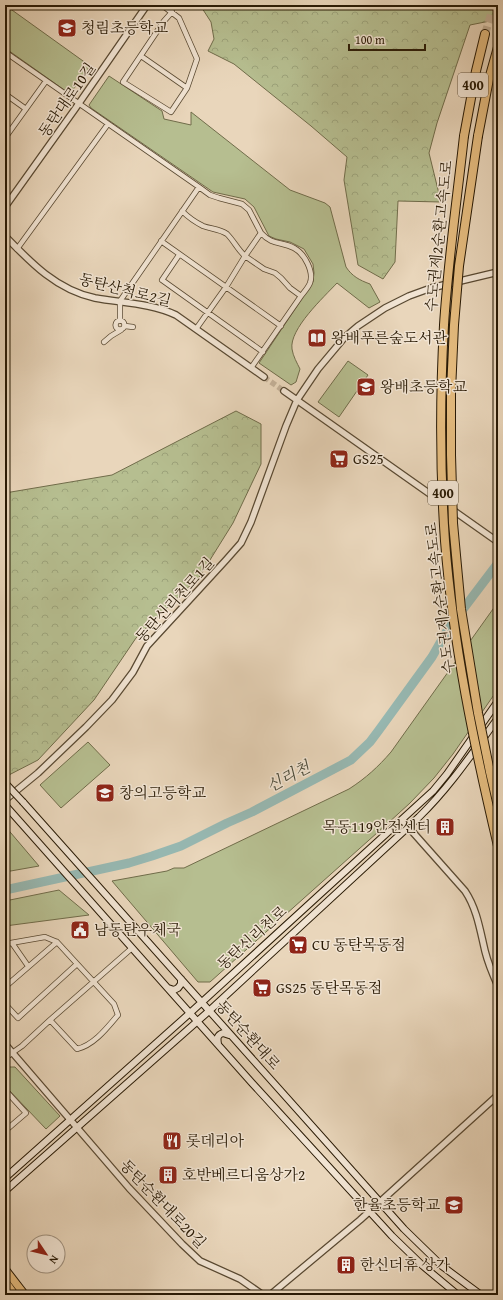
<svg xmlns="http://www.w3.org/2000/svg" width="503" height="1300" font-family="'Gentium Book Plus','Noto Serif KR',serif">
	<style>
		.green { fill: #b6be90; stroke: #706c4a }
		.forest { fill: url(#forest-crowns); stroke: #706c4a }
		.lines { fill: none; stroke-linecap: round; stroke-linejoin: round }
		.river { stroke: #97b9b3; stroke-width: 9 }
		.tertiary-tunnel { stroke: #c3b097; stroke-width: 5.5; stroke-dasharray: 5.5 3; stroke-linecap: butt }
		.motorway-tunnel { stroke: #c3b097; stroke-width: 8; stroke-dasharray: 8 4; stroke-linecap: butt }
		.minor-casing { stroke: #594932; stroke-width: 6 }
		.tertiary-casing { stroke: #594932; stroke-width: 8 }
		.secondary-casing { stroke: #291a05; stroke-width: 8 }
		.trunk-casing { stroke: #291a05; stroke-width: 9 }
		.motorway-casing { stroke: #291a05; stroke-width: 10 }
		.minor { stroke: #f1e4d3; stroke-width: 4.5 }
		.tertiary { stroke: #f1e4d3; stroke-width: 5.5 }
		.secondary { stroke: #f1e4d3; stroke-width: 6 }
		.trunk { stroke: #e4bb7e; stroke-width: 7 }
		.motorway { stroke: #e4bb7e; stroke-width: 8 }
		.secondary-bridge-casing { stroke: #291a05; stroke-width: 8; stroke-linecap: butt }
		.motorway-bridge-casing { stroke: #291a05; stroke-width: 10; stroke-linecap: butt }
		.secondary-bridge { stroke: #f1e4d3; stroke-width: 6 }
		.motorway-bridge { stroke: #e4bb7e; stroke-width: 8 }
		.labels { text-anchor: middle; stroke-width: 3; stroke-linejoin: round; paint-order: stroke }
		.shield { fill: #f1e4d3; stroke: #655743; stroke-width: 1 }
		.shield-label { font-size: 14px; font-weight: bold; fill: #291a05 }
		.poi-label { font-size: 15px; fill: #291a05; stroke: #f1e4d3; text-anchor: start }
		.street-label { font-size: 15px; fill: #291a05; stroke: #f1e4d3 }
		.water-label { font-size: 16px; font-style: italic; fill: #4a4a39; stroke: #f1e4d3 }
	</style>
	<defs>
		<pattern id="forest-crowns" width="20" height="18" patternUnits="userSpaceOnUse"><rect width="20" height="18" fill="#b6be90"/><path d="M2 6a3 3 0 1 1 6 0M12 15a3 3 0 1 1 6 0" fill="none" stroke="#9ca37b"/></pattern>
	</defs>
	<rect width="100%" height="100%" fill="#e9d6bb"/>
	<filter id="stains"><feTurbulence type="fractalNoise" baseFrequency=".005" numOctaves="4"/><feColorMatrix values="0 0 0 0 .2 0 0 0 0 .09 0 0 0 0 .02 0 0 0 .5 -.17"/></filter>
	<radialGradient id="worn" r=".72"><stop offset=".6" stop-color="#630" stop-opacity="0"/><stop offset="1" stop-color="#630" stop-opacity=".3"/></radialGradient>
	<path class="green" d="M5,5L90,66L70,94L5,48Z
		M109,76L162,111L164,119L191,125V112L290,190L325,203L330,207L346,267C352,276 359,280 370,284L380,302L369,308L337,283C324,297 289,329 292,349C293,356 297,363 300,369L296,382L291,385L259,363L313,282L314,273L313,264L304,249L290,242L276,239L269,236L254,207L245,199L213,192L91,108L89,105Z
		M348,361L368,375L339,417L318,402Z
		M498,602V689L453,754L434,778L410,803L387,824L210,982H198L112,881L167,871L174,868H184L349,789C366,778 378,767 391,752Z
		M88,742L110,765L61,808L40,785Z
		M5,826L39,866L5,872Z
		M59,890L89,915L5,926V901Z
		M8,1067H15L60,1116L46,1129L7,1088L5,1084V1070Z"/>
	<path class="forest" d="M200,5H498V21L495,20L470,25L437,123L429,153L441,202L398,201L395,262L383,279L358,265L344,180L347,157L311,126L234,64L208,51L214,39L211,22Z
		M236,411L261,424V464L233,523L200,576L136,638L94,700L38,760L5,777V493L112,475Z"/>
	<g class="lines">
		<path class="river" d="M5,890L129,863L152,856L181,846L227,823L252,812L351,760L370,742L379,730L432,657L448,629L498,563"/>
		<path class="tertiary-tunnel" d="M264,377L284,391"/>
		<path class="motorway-tunnel" d="M485,34L494,5"/>
		<g class="minor-casing">
			<path id="minor" d="M162,5L179,18L197,59L187,88L171,112L123,82L164,21L172,12
				M5,52L199,187L120,301V321
				M141,56L187,88
				M5,94L26,109
				M5,138L46,81
				M199,187L210,195L219,198L242,204L249,210L261,233L245,256L264,269L275,273L281,278L290,288L301,296L251,368
				M182,211C188,217 195,222 203,226C211,229 220,229 227,234C234,241 238,250 245,256L226,287L196,329
				M261,233C273,246 281,241 294,248C305,254 314,272 310,283C308,288 304,292 301,296
				M161,241L281,326
				M17,249L108,124
				M179,255L162,280L263,352
				M115.5 325a4.5 4.5 0 1 1 9 0a4.5 4.5 0 1 1-9 0Z
				M125,326L133,327
				M104,342L111,336L121,330
				M498,422L497,423L498,428
				M12,943L28,966
				M5,944L45,937L57,942L114,1004L118,1015C107,1028 94,1045 77,1049L50,1020
				M5,987L57,942
				M5,1004L18,1018L77,964
				M5,1058L22,1046L50,1020L132,948
				M5,1092L6,1091L26,1113L5,1131"/>
		</g>
		<g class="tertiary-casing">
			<path id="tertiary" d="M5,207L75,109L147,5
				M5,236C31,263 57,290 95,298C122,303 150,303 176,315L264,377
				M284,391L498,542
				M5,800L38,773L86,727L112,700L133,672L147,646L226,560L241,543L251,522L286,426L297,400L318,369L344,338L358,326L385,308L409,296L431,288L498,272
				M402,820L465,891C477,909 480,930 485,951C488,963 493,975 498,986
				M5,1044L129,1188L182,1244L200,1261L240,1279L263,1295
				M270,1295L360,1220L498,1095"/>
		</g>
		<g class="secondary-casing">
			<path id="secondary" d="M23,802L404,1229L442,1266L481,1295
				M5,805L252,1083L392,1236L423,1266L458,1295
				M168,988L174,990L178,988L181,984V979
				M218,1044C217,1038 217,1035 223,1033L229,1035
				M5,1178L190,1013L433,791L447,774L498,701
				M5,1191L209,1011L419,817C450,787 473,752 498,718"/>
		</g>
		<g class="trunk-casing">
			<path id="trunk" d="M5,1269L25,1295
				M5,1281L15,1295"/>
		</g>
		<g class="motorway-casing">
			<path id="motorway" d="M464,136L476,71L485,34
				M478,136L489,79L498,47"/>
		</g>
		<use href="#minor" class="minor"/>
		<use href="#tertiary" class="tertiary"/>
		<use href="#secondary" class="secondary"/>
		<use href="#trunk" class="trunk"/>
		<use href="#motorway" class="motorway"/>
		<g class="secondary-bridge-casing">
			<path id="secondary-bridge" d="M7,785L23,802"/>
		</g>
		<g class="motorway-bridge-casing">
			<path id="motorway-bridge" d="M464,136C457,199 448,262 444,325C440,397 440,470 445,541C453,644 474,745 498,846
				M478,136L459,266L454,325L451,391V455L453,523L461,609L478,713L490,772L498,806"/>
		</g>
		<use href="#secondary-bridge" class="secondary-bridge"/>
		<use href="#motorway-bridge" class="motorway-bridge"/>
	</g>
	<defs>
		<g id="school-square" transform="scale(1)"><rect x="-9" y="-9" width="18" height="18" rx="4" fill="#8f2418" stroke="#f1e4d3"/><path d="M0-5L7-2L0 1L-7-2ZM-4 1L0 2.5L4 1V4Q0 6-4 4Z" fill="#fff"/></g>
		<g id="library-square" transform="scale(1)"><rect x="-9" y="-9" width="18" height="18" rx="4" fill="#8f2418" stroke="#f1e4d3"/><path d="M-6-4Q-3-5.5-.7-3.5V5Q-3 3-6 4ZM6-4Q3-5.5 .7-3.5V5Q3 3 6 4Z" fill="#fff"/></g>
		<g id="supermarket-square" transform="scale(1)"><rect x="-9" y="-9" width="18" height="18" rx="4" fill="#8f2418" stroke="#f1e4d3"/><path d="M-6-5.5h2.5l.6 2H6L4.5 2H-2.5L-4.4-4H-6ZM-1.5 3.2a1.3 1.3 0 1 0 .1 0ZM3 3.2a1.3 1.3 0 1 0 .1 0Z" fill="#fff"/></g>
		<g id="building-square" transform="scale(1)"><rect x="-9" y="-9" width="18" height="18" rx="4" fill="#8f2418" stroke="#f1e4d3"/><path d="M-4-6H4V6H1V3H-1V6H-4ZM-2.5-4.3h1.7v1.8h-1.7ZM.8-4.3h1.7v1.8H.8ZM-2.5-1h1.7V.8h-1.7ZM.8-1h1.7V.8H.8Z" fill="#fff"/></g>
		<g id="civic-square" transform="scale(1)"><rect x="-9" y="-9" width="18" height="18" rx="4" fill="#8f2418" stroke="#f1e4d3"/><path d="M-.6-6.5H3V-4.5H.6V-3L4-1V1h2V6H-6V1h2V-1L-.6-3ZM-1.2 2.5V6h2.4V2.5Z" fill="#fff"/></g>
		<g id="restaurant-square" transform="scale(1)"><rect x="-9" y="-9" width="18" height="18" rx="4" fill="#8f2418" stroke="#f1e4d3"/><path d="M-5-6h1v4h1v-4h1v4h1v-4h1v5L-1.5 .5V6h-2V.5L-5-1ZM5-6V6H3V1.5H1.5Q1.5-4 5-6Z" fill="#fff"/></g>
	</defs>
	<g fill-rule="evenodd">
		<use href="#school-square" x="67" y="28"/>
		<use href="#library-square" x="317" y="338"/>
		<use href="#school-square" x="366" y="387"/>
		<use href="#supermarket-square" x="339" y="459"/>
		<use href="#school-square" x="105" y="793"/>
		<use href="#building-square" x="445" y="827"/>
		<use href="#civic-square" x="80" y="930"/>
		<use href="#supermarket-square" x="298" y="945"/>
		<use href="#supermarket-square" x="262" y="988"/>
		<use href="#restaurant-square" x="172" y="1141"/>
		<use href="#building-square" x="168" y="1175"/>
		<use href="#school-square" x="454" y="1205"/>
		<use href="#building-square" x="346" y="1265"/>
	</g>
	<g class="labels">
		<g class="shield">
			<rect x="458" y="73" width="30" height="24" rx="3"/>
			<rect x="428" y="481" width="30" height="24" rx="3"/>
		</g>
		<g class="shield-label">
			<text x="473" y="90">400</text>
			<text x="443" y="498">400</text>
		</g>
		<g class="poi-label">
			<text x="81" y="33">청림초등학교</text>
			<text x="331" y="343">왕배푸른숲도서관</text>
			<text x="380" y="392">왕배초등학교</text>
			<text x="353" y="464">GS25</text>
			<text x="119" y="798">창의고등학교</text>
			<text x="431" y="832" text-anchor="end">목동119안전센터</text>
			<text x="94" y="935">남동탄우체국</text>
			<text x="312" y="950">CU 동탄목동점</text>
			<text x="276" y="993">GS25 동탄목동점</text>
			<text x="186" y="1146">롯데리아</text>
			<text x="182" y="1180">호반베르디움상가2</text>
			<text x="440" y="1210" text-anchor="end">한율초등학교</text>
			<text x="360" y="1270">한신더휴 상가</text>
		</g>
		<g class="street-label">
			<text transform="translate(67 100) rotate(-55)" y="5">동탄대로10길</text>
			<text transform="translate(439 236) rotate(-84)" y="5">수도권제2순환고속도로</text>
			<text transform="translate(125 290) rotate(14)" y="5">동탄산척로2길</text>
			<text transform="translate(440 598) rotate(-97)" y="5">수도권제2순환고속도로</text>
			<text transform="translate(175 600) rotate(-48)" y="5">동탄신리천로1길</text>
			<text transform="translate(252 938) rotate(-42)" y="5">동탄신리천로</text>
			<text transform="translate(248 1035) rotate(48)" y="5">동탄순환대로</text>
			<text transform="translate(163 1204) rotate(46)" y="5">동탄순환대로20길</text>
		</g>
		<g class="water-label">
			<text transform="translate(288 776) rotate(-28)" y="6">신리천</text>
		</g>
	</g>
	<rect width="503" height="1300" fill="none" stroke="#e9d6bb" stroke-width="20"/>
	<rect x="6" y="6" width="491" height="1288" fill="none" stroke="#291a05" stroke-width="2"/>
	<rect x="10" y="10" width="483" height="1280" fill="none" stroke="#291a05"/>
	<g transform="translate(46 1254) rotate(125)"><circle r="19" fill="#f1e4d3" stroke="#a19381"/>
	<path d="M0-3L7 15L0 10L-7 15Z" fill="#8f2418"/>
	<text y="-6" font-size="11" font-weight="bold" text-anchor="middle" fill="#291a05">N</text>
	</g>
	<path d="M349 44v6h76v-6" fill="none" stroke="#291a05" stroke-width="2"/>
	<text x="355" y="44" font-size="12" fill="#291a05" stroke="#f1e4d3" stroke-width="3" paint-order="stroke">100 m</text>
	<rect width="100%" height="100%" filter="url(#stains)"/>
	<rect width="100%" height="100%" fill="url(#worn)"/>
</svg>
